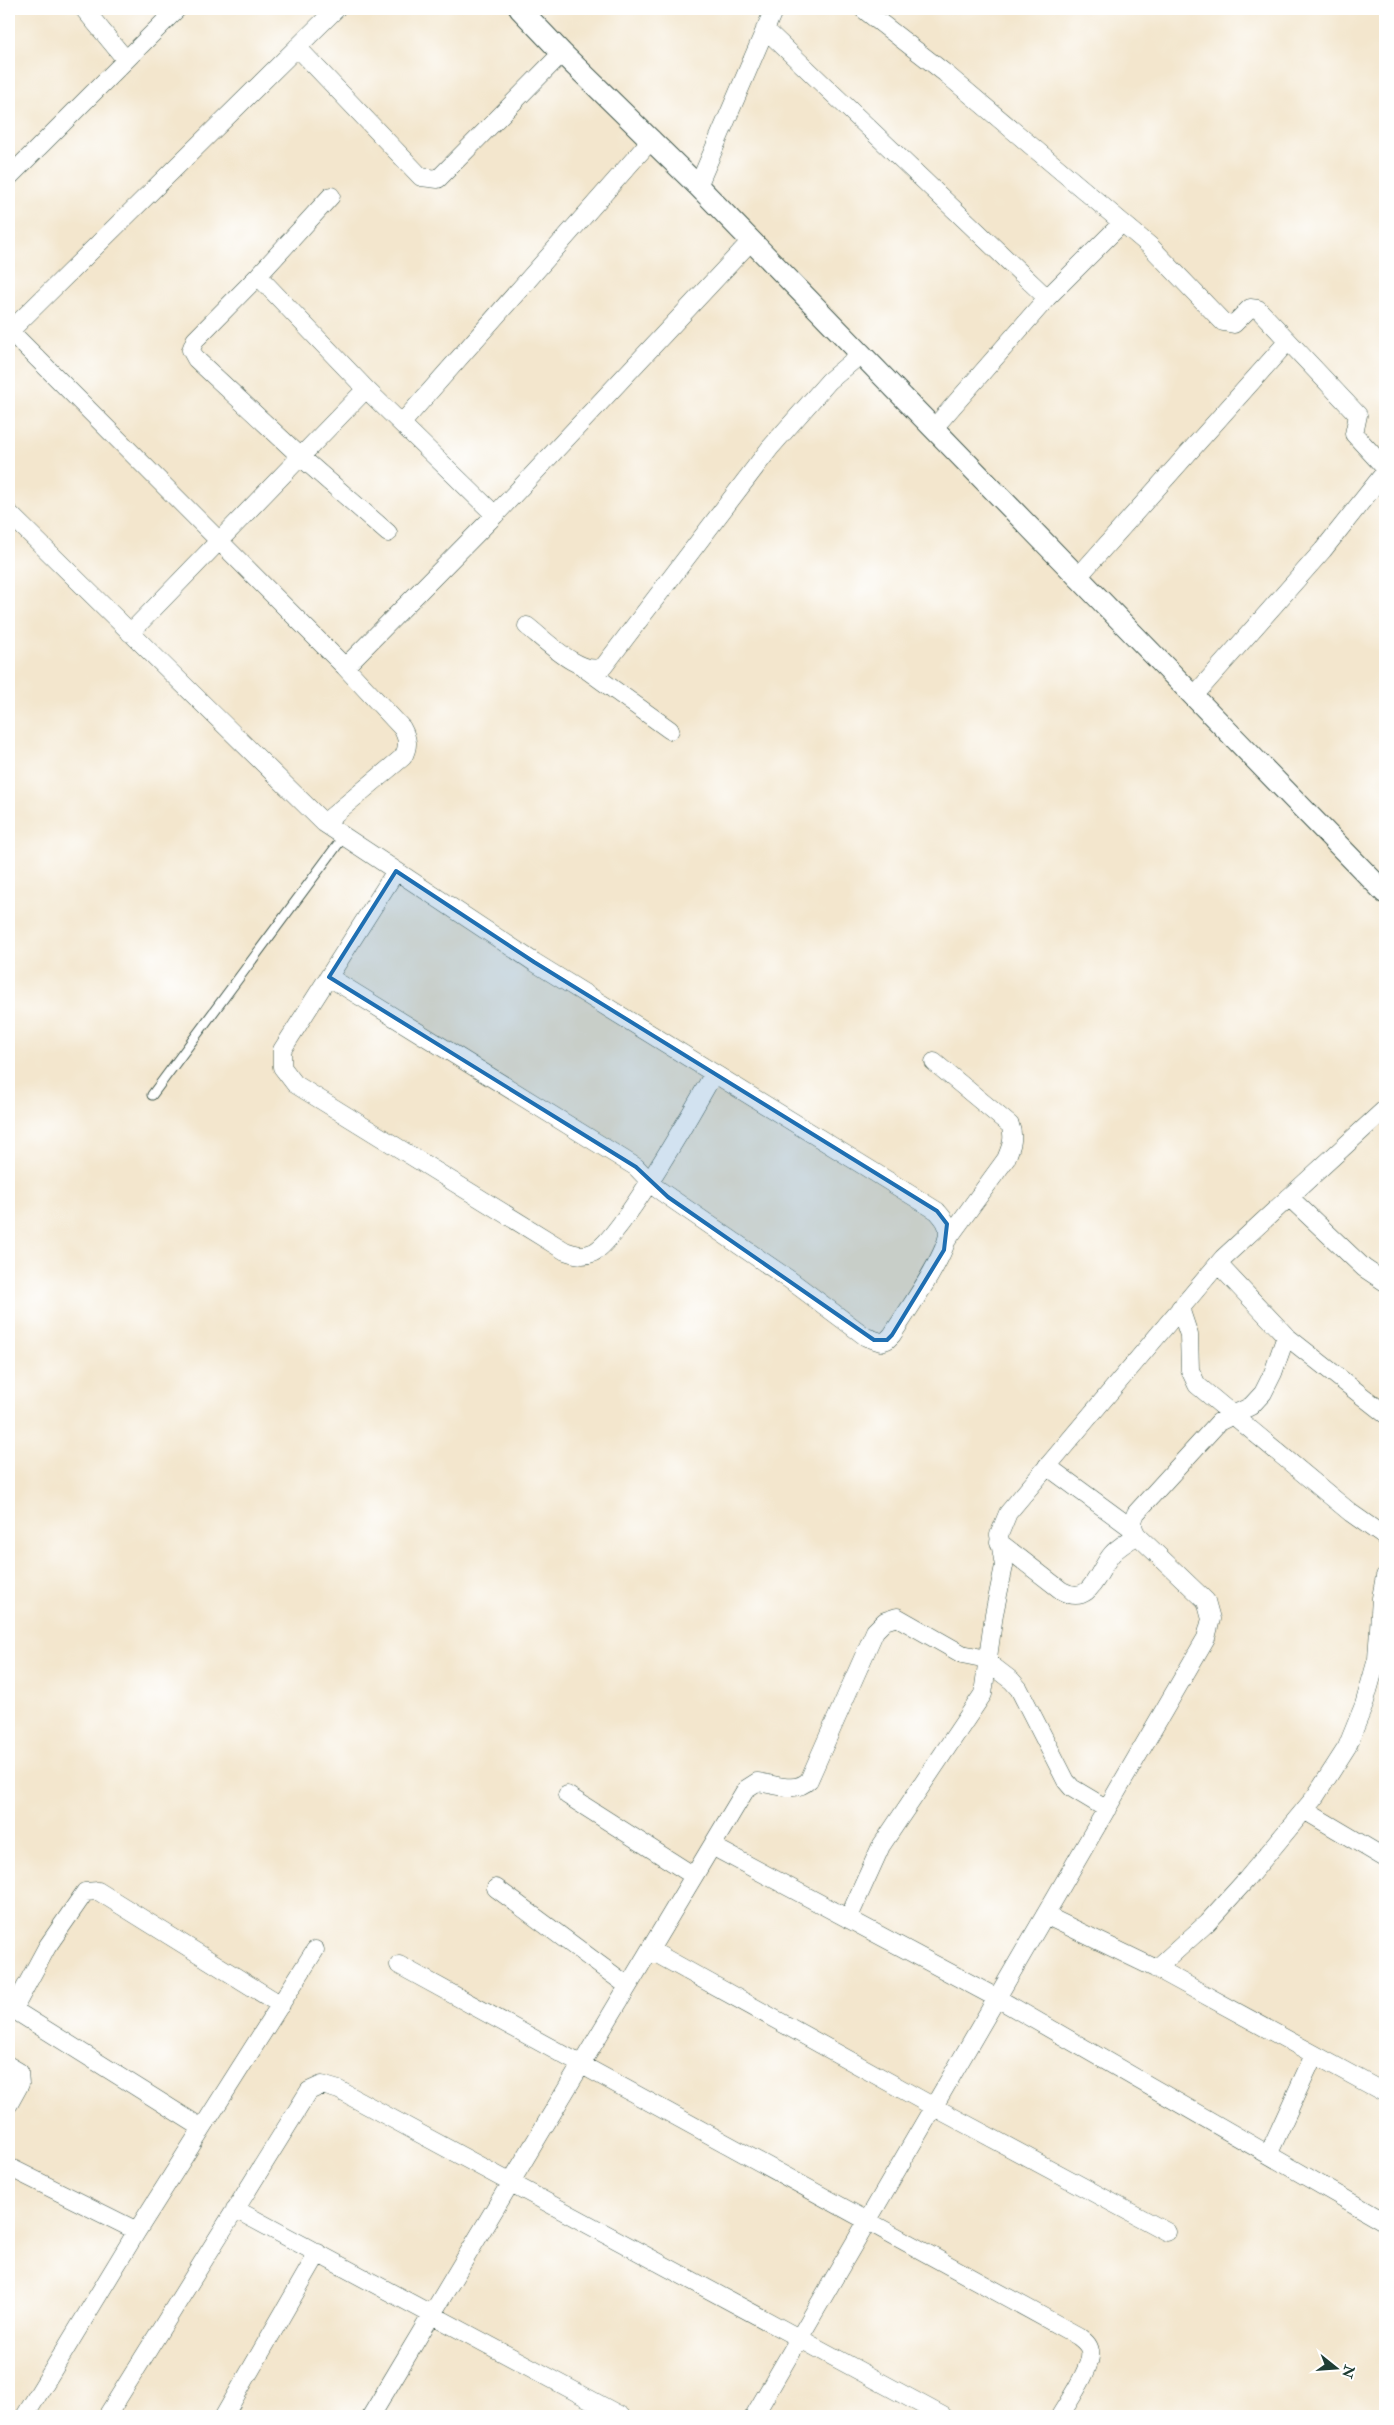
<svg xmlns="http://www.w3.org/2000/svg" width="1394" height="2425" font-family="'IM FELL Double Pica',serif">
	<style>
		.lines { fill: none; stroke-linecap: round; stroke-linejoin: round }
		.service-casing { stroke: #3f564b; stroke-width: 11 }
		.minor-casing { stroke: #3f564b; stroke-width: 19 }
		.tertiary-casing { stroke: #3f564b; stroke-width: 23 }
		.service { stroke: #fff; stroke-width: 9 }
		.minor { stroke: #fff; stroke-width: 18 }
		.tertiary { stroke: #fff; stroke-width: 21 }
		.marked { fill: #1f6fb2; fill-opacity: 0.2; stroke: #1f6fb2; stroke-width: 4; stroke-linejoin: round }
	</style>
	<rect width="100%" height="100%" fill="#fff"/>
	<filter id="ink" filterUnits="userSpaceOnUse"><feTurbulence type="fractalNoise" baseFrequency=".02" numOctaves="2"/><feDisplacementMap in="SourceGraphic" scale="10" xChannelSelector="R" yChannelSelector="G"/><feConvolveMatrix kernelMatrix="1 2 1 2 8 2 1 2 1" color-interpolation-filters="sRGB"/></filter>
	<filter id="wash" filterUnits="userSpaceOnUse"><feTurbulence type="fractalNoise" baseFrequency=".0096" numOctaves="4" result="noise"/><feDisplacementMap in="SourceGraphic" scale="20" xChannelSelector="R" yChannelSelector="G"/><feGaussianBlur stdDeviation="1.12" result="paint"/><feColorMatrix in="noise" values="0 0 0 0 0 0 0 0 0 0 0 0 0 0 0 0 0 1.4 0 .05"/><feComposite in="paint" operator="in"/></filter>
	<g filter="url(#wash)">
		<rect width="100%" height="100%" fill="#f3e6cd"/>
	</g>
	<g filter="url(#ink)">
		<g class="lines">
			<g class="service-casing">
				<path id="service" d="M152,1095L344,836"/>
			</g>
			<g class="minor-casing">
				<path id="minor" d="M84,9L126,60
					M863,9L945,73L1150,246L1223,322L1234,324L1250,308L1258,309L1358,415L1354,434L1385,468
					M765,29L1047,298
					M297,47L421,177L438,179L562,53
					M9,177L177,9
					M698,186L774,9
					M331,196L258,276L195,340L191,350L196,359L301,457L388,533
					M258,276L366,389L495,515
					M10,331L345,667L402,728C408,739 409,746 403,757L324,823
					M9,332L336,9
					M402,423L652,139
					M933,429L1047,298L1122,223
					M9,513L324,823L534,962L937,1211C943,1218 948,1223 948,1232C948,1254 905,1314 892,1335L887,1340L881,1342L866,1337L790,1280L656,1188L636,1167L329,977
					M1077,578L1288,341
					M527,626C544,639 583,679 604,666L770,448L829,381L861,354
					M130,633L366,389
					M345,667L495,515L751,241
					M584,668L670,730
					M1193,697L1323,550L1385,472
					M396,871L282,1050V1067L295,1084L565,1251C574,1254 583,1257 592,1253C618,1243 696,1105 714,1073
					M934,1062L1010,1125C1015,1138 1011,1147 1006,1159L947,1240
					M1289,1197L1364,1268L1385,1282
					M1218,1264L1286,1336L1385,1414
					M1180,1308L1189,1335L1190,1370L1197,1385L1351,1513L1385,1537
					M1047,1466L1134,1530
					M999,1542L1062,1591C1092,1607 1097,1571 1112,1554C1118,1547 1129,1541 1137,1535
					M567,1795L694,1876
					M1304,1810L1385,1858
					M712,1846L997,1998L1385,2222
					M496,1888L628,1986
					M1045,1915L1165,1973L1385,2093
					M848,1919L881,1846L983,1694L994,1614L1004,1566L999,1535L1008,1513L1223,1258L1385,1109
					M650,1950L934,2107L1167,2232
					M399,1965L1078,2336C1083,2340 1089,2344 1090,2351C1093,2367 1068,2402 1060,2416
					M1156,1969L1207,1923L1246,1880L1315,1797L1347,1747L1364,1705L1377,1659L1381,1598L1385,1576
					M9,2008L18,2001L47,1947L85,1892L98,1891L281,2005
					M11,2008L202,2128
					M9,2066L19,2072L20,2084L9,2104
					M1269,2153L1314,2055
					M9,2167L137,2231
					M235,2209L621,2416
					M25,2416L137,2231L315,1950
					M107,2416L309,2091L322,2085L339,2090L943,2416
					M224,2416L318,2253
					M371,2416L746,1789L757,1782C775,1784 795,1794 809,1780L875,1631L885,1621L897,1617L962,1654L982,1658L1012,1681L1019,1689L1066,1781L1072,1788L1107,1809
					M754,2416L1206,1638L1211,1619L1206,1601L1137,1535C1132,1527 1132,1522 1136,1513L1219,1422L1251,1406L1263,1393L1273,1373L1286,1336"/>
			</g>
			<g class="tertiary-casing">
				<path id="tertiary" d="M520,9L562,53L698,186L1385,893"/>
			</g>
			<use href="#service" class="service"/>
			<use href="#minor" class="minor"/>
			<use href="#tertiary" class="tertiary"/>
		</g>
	</g>
	<path class="marked" d="M396,871L534,962L937,1211L947,1224L944,1250L892,1335L887,1340H874L668,1197L636,1167L329,977Z"/>
	<rect width="1394" height="2425" fill="none" stroke="#fff" stroke-width="30"/>
	<g transform="translate(1336 2368) rotate(107)" stroke="#ffffff" stroke-width="4" paint-order="stroke">
	<path d="M0-4L9 19L0 12L-9 19Z" fill="#1f3d34"/>
	<text y="-8" font-size="14" font-weight="bold" text-anchor="middle" fill="#1f3d34">N</text>
	</g>
</svg>
